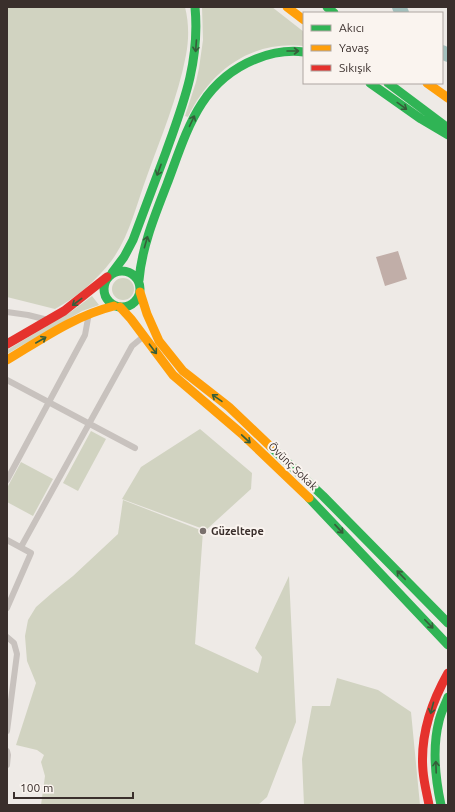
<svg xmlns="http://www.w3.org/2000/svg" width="455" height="812" font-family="Ubuntu,sans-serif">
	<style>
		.green { fill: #d1d3c1 }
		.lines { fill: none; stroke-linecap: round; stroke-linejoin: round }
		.river { stroke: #a3c0bd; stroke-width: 14 }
		.building { fill: #c1aea8 }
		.street { stroke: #c8c2be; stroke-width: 6 }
		.fast { stroke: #30b455; stroke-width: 9 }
		.slow { stroke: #ff9f0a; stroke-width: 9 }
		.jam { stroke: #e5322d; stroke-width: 9 }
		.oneway { stroke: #365e3a }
		.poi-dot { fill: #79706d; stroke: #faf4ef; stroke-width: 1.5 }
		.labels { text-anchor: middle; stroke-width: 4; stroke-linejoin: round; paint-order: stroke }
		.street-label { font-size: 11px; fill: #3a2f2c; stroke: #faf4ef }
		.poi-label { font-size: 11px; font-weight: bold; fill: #3a2f2c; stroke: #faf4ef; text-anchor: start }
	</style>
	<rect width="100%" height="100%" fill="#eeeae6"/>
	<path class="green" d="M7,7H185C189,23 189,39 186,55C178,97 161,137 147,176C137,203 129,237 112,260C96,281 77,297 55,309L7,297Z
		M202,7H272L304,32V46C251,40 210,71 188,117L185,116L196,82L199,68L203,40Z
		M112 289a11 11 0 1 1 22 0a11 11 0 1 1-22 0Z
		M92,296L99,305L82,311L7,354V350L72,311Z
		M200,429L252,473L251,489L206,530L122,499L141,467Z
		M91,431L106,439L78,491L63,483Z
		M21,462L53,479L33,516L7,502V488Z
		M123,500L203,531L195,644L258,673L262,657L255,648L289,576L296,722L267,797L258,805H41L45,776L41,762L44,755L37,750L16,745L36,683L27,661L25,636L28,620L36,607L52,593L73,576L118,534Z
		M337,678L378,690L411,712L420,805H304L302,759L312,706H330Z"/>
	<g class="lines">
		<path class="river" d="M399,7L402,13
			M442,52L448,55"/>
	</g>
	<path class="building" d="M398,251L407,279L385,286L376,257Z"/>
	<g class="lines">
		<path class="street" d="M7,312L28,315L48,320
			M7,380L135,448
			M7,480L85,335L89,313
			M7,540L31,553L7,608
			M21,547L132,346L144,336
			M7,637L14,643L17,654L7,731
			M7,751L8,755L7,765"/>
		<path class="fast" d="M327,7L334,13
			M370,83L421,119L448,135
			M388,83L448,128
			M104 289a18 18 0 1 1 36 0a18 18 0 1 1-36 0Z
			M112,273L124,257L133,240C144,210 155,181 166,152C184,102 200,61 195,7
			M139,280C142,246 155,215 167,184C187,131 199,82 256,59C271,53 288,50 304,52
			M271,447L323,496L448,623
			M309,498L448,645
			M441,805C435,777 432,748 439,721C441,712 445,705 448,697"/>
		<path class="slow" d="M287,7L304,20
			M427,83L448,98
			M140,292L147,314L159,341L183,371L229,407L271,447
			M120,307L131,319L173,375L242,434L309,498
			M7,360C42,339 74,316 114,306"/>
		<path class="jam" d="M7,344L64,311L107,277
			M429,805C427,794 424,783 423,771C420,737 431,703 448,673"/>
	</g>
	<defs><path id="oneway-shaft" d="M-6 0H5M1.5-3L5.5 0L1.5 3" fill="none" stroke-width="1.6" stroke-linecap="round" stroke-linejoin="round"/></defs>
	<g class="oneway">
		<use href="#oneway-shaft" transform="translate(196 46) rotate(94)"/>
		<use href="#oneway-shaft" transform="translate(293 51)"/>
		<use href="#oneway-shaft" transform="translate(402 106) rotate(36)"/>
		<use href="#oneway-shaft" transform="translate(192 121) rotate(-65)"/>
		<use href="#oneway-shaft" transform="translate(159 170) rotate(110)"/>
		<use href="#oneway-shaft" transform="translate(146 242) rotate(-74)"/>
		<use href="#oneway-shaft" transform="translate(77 302) rotate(143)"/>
		<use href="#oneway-shaft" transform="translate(41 340) rotate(-30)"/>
		<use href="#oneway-shaft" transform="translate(153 349) rotate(53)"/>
		<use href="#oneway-shaft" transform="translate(217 398) rotate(-145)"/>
		<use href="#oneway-shaft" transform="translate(246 439) rotate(43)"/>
		<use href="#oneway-shaft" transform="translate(339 529) rotate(47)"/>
		<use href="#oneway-shaft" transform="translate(401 575) rotate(-134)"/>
		<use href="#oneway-shaft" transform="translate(429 624) rotate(46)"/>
		<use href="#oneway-shaft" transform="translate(432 708) rotate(105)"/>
		<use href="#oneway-shaft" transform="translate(436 767) rotate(-92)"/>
	</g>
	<circle class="poi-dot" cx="203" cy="531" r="4"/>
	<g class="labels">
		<g class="street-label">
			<text transform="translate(293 466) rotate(44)" y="4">Övünç Sokak</text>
		</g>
		<g class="poi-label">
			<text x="211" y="535">Güzeltepe</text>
		</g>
	</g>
	<rect width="455" height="812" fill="none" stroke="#3a2f2c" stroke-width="16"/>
	<rect x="303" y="12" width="140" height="72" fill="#faf4ef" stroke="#ada5a1"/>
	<rect x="311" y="25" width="20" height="6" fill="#30b455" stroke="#ada5a1"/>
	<text x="339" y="32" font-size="12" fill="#3a2f2c">Akıcı</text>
	<rect x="311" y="45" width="20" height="6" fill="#ff9f0a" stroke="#ada5a1"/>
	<text x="339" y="52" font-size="12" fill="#3a2f2c">Yavaş</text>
	<rect x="311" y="65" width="20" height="6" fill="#e5322d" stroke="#ada5a1"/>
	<text x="339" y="72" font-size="12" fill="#3a2f2c">Sıkışık</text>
	<path d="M14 792v6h119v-6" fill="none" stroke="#3a2f2c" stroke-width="2"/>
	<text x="20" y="792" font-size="12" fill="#3a2f2c" stroke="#faf4ef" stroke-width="3" paint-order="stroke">100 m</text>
</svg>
